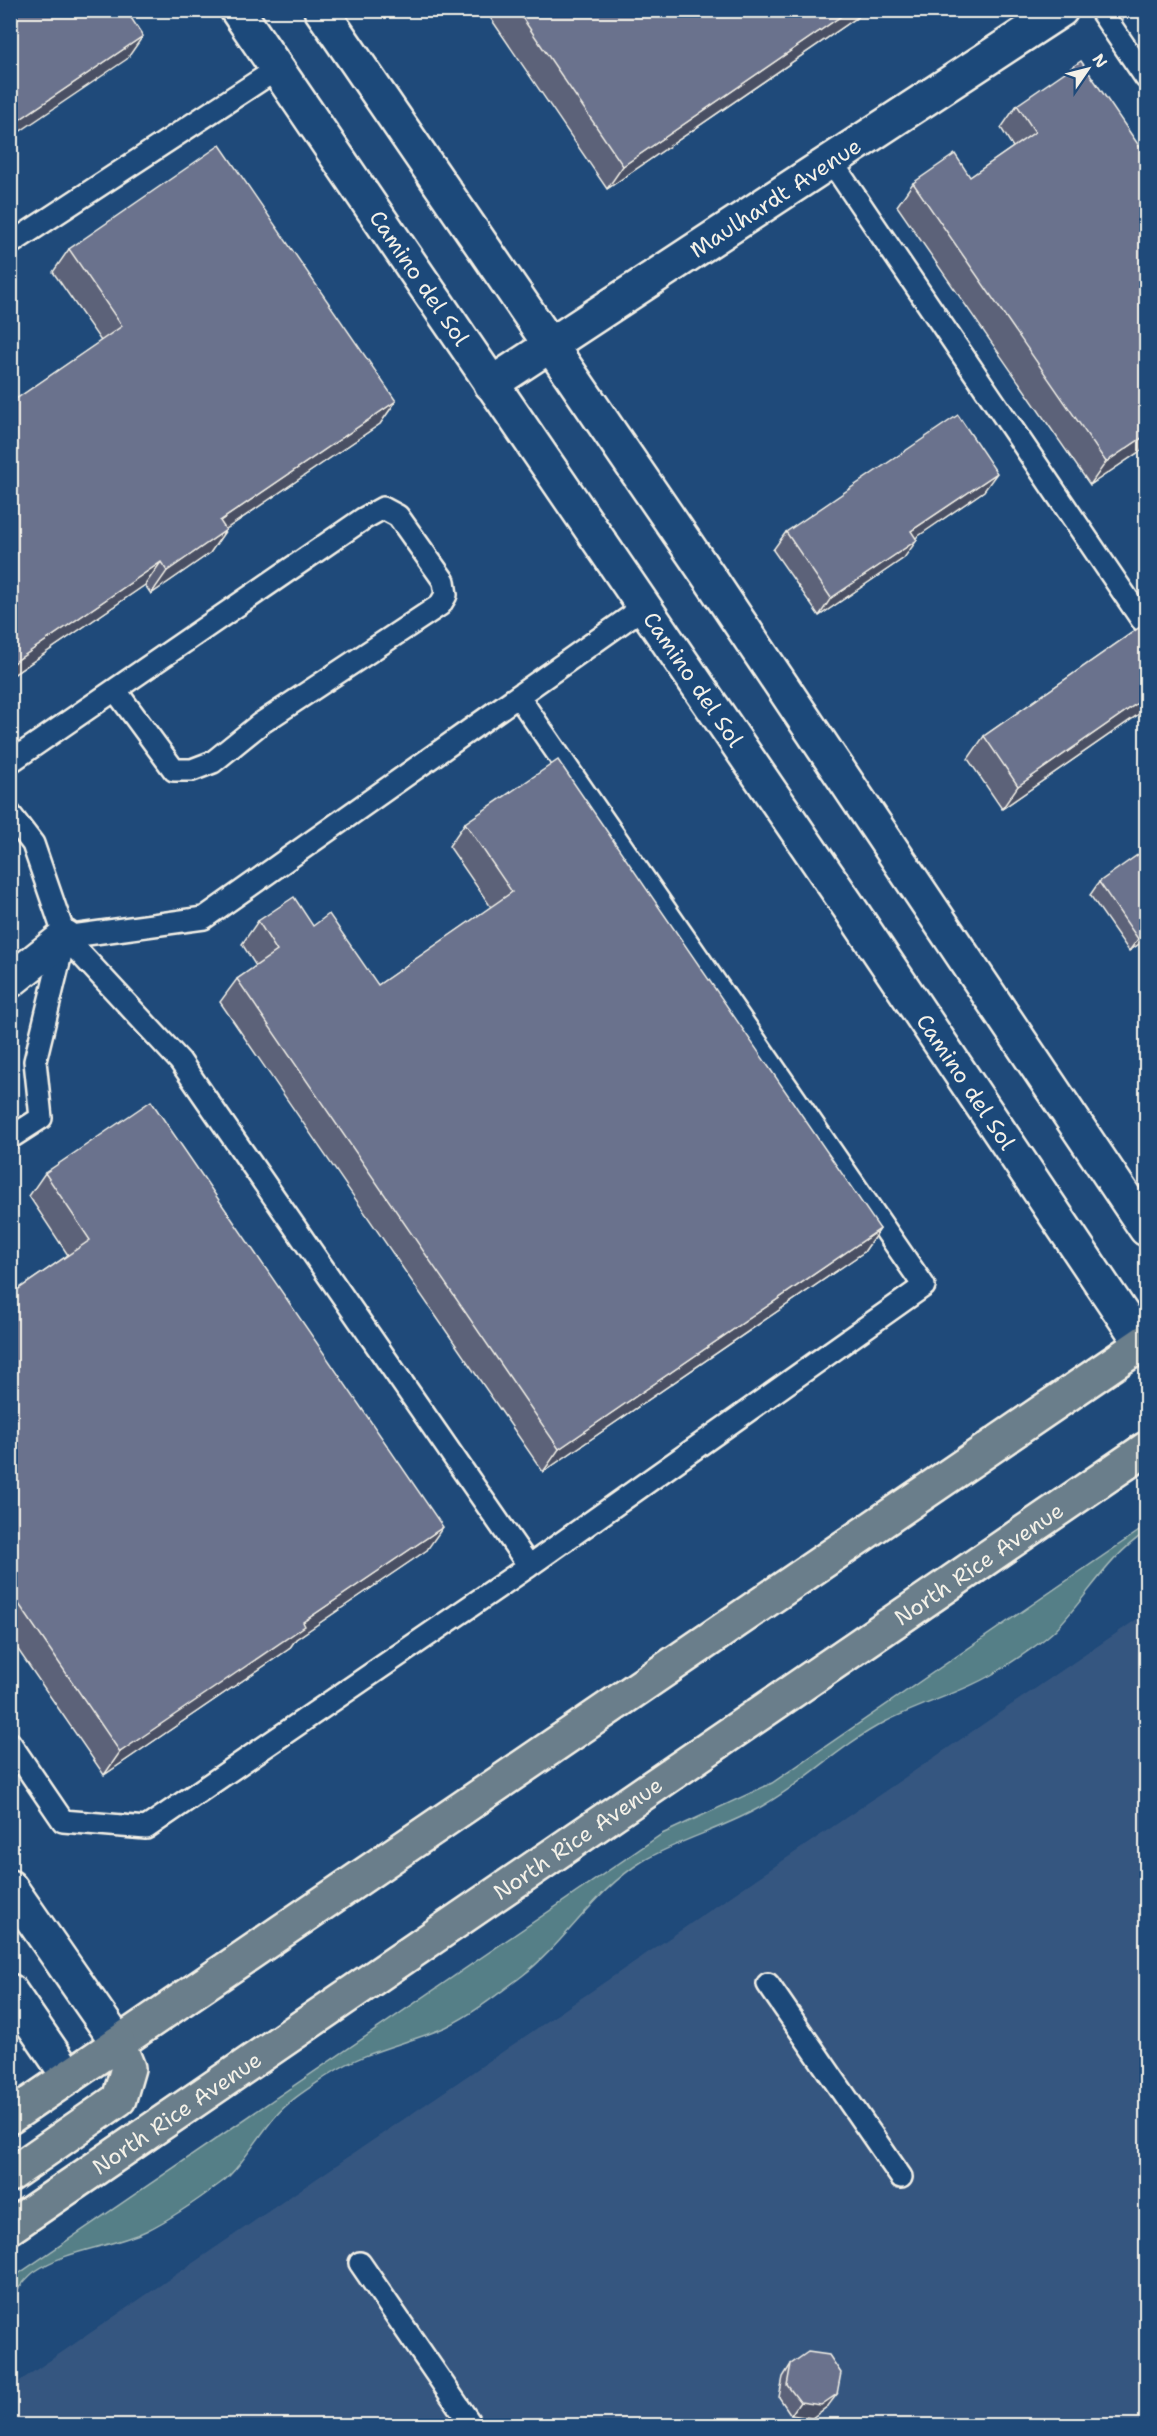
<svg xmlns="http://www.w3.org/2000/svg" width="1157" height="2436" font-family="'Shantell Sans',sans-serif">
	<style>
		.built { fill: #365680 }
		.green { fill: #557f87; stroke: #a4b8b8; stroke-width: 1.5 }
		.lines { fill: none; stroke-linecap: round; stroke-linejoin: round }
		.lane-casing { stroke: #f4f1e8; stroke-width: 26 }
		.street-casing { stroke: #f4f1e8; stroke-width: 38 }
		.secondary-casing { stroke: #f4f1e8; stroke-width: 38 }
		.highway-casing { stroke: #f4f1e8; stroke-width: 38 }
		.lane { stroke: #1f4a7a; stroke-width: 21 }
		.street { stroke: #1f4a7a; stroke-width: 33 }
		.secondary { stroke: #1f4a7a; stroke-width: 33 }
		.highway { stroke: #6b7e8b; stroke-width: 33 }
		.wall { fill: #5b6279; stroke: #f4f1e8; stroke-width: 1.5 }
		.shaded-wall { fill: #4a5063; stroke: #f4f1e8; stroke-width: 1.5 }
		.building { fill: #6a728d; stroke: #f4f1e8; stroke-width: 1.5 }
		.labels { text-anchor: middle; stroke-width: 5; stroke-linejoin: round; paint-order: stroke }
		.street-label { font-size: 22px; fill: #f4f1e8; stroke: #1f4a7a }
	</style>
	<rect width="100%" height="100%" fill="#1f4a7a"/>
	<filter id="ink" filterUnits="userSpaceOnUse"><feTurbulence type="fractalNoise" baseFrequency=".0167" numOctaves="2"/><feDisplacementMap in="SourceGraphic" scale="12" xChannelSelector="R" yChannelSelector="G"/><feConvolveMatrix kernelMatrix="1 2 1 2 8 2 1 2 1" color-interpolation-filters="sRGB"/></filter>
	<g filter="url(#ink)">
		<path class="built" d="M1146,1613V2425L11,2426V2387Z"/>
		<path class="green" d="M1145,1527L1146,1532C1108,1557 1088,1596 1056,1629C1042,1643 1022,1655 1006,1666C969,1691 924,1702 885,1722C842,1744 806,1781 764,1805C726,1828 682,1838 643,1861C595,1890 566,1942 522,1976C498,1994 473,2014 446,2027C407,2044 366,2050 330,2074C311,2087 290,2099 275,2117C260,2134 238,2171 222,2182C198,2200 173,2218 146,2231C110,2248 67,2249 34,2272C25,2279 18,2289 11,2298V2279L662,1834L772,1783Z"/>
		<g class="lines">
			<g class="lane-casing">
				<path id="lane" d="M1100,10L1146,78
					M831,161L1142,620L1146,617
					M10,244L277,69
					M518,696L924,1286L529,1566
					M10,762L363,519L383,508L398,516L444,581L446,595L440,605L260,724L213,762L192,770H174L116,691
					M10,814L33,844L65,937L180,1061L529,1566L146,1828L63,1821L10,1743
					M65,937L204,918L644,607
					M10,1138L41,1118L35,1061L65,937
					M768,1984L901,2177
					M360,2263L472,2426"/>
			</g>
			<g class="street-casing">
				<g id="street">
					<path id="s1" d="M491,384L1061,10"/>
					<path d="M10,981L65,937"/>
					<path d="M10,1887L118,2043"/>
					<path d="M10,1991L69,2077"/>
				</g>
			</g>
			<g class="secondary-casing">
				<g id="secondary">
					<path id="s2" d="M237,10L851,910L1146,1350"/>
					<path d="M321,10L711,580L1146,1229"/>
				</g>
			</g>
			<g class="highway-casing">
				<g id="highway">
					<path d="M10,2117L1146,1341"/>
					<path d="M10,2175L119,2099L128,2068L118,2043"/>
					<path id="s3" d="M10,2227L1146,1449"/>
				</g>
			</g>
			<use href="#lane" class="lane"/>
			<use href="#street" class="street"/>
			<use href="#secondary" class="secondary"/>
			<use href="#highway" class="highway"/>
		</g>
		<path class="wall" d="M485,10H868L607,189Z
			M1017,105L1146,156V447L1090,485L897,206L913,183L970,177L1013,147L1001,128Z
			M69,249L396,401L380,424L226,529L210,553L151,594L145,585L10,677V390L16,399L101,341L53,272Z
			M984,491L915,538L904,558L819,616L773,550L786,532Z
			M1146,623V709L1002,809L968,759L984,736Z
			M465,823L880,1229L864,1252L543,1472L220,1002L237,979L256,966L242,944L258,921L313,926L378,985L491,907L449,846Z
			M1099,882L1146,939L1129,951L1090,895Z
			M45,1173L427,1550L296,1639L289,1649L104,1775L10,1638V1295L68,1255L29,1196Z
			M791,2364L828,2406L812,2418L791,2415L779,2397L783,2377Z"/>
		<path class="shaded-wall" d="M850,10H868L607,189L623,166Z
			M143,36L127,59L10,138V126Z
			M396,401L380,424L204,544L220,521Z
			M1146,435V447L1090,485L1106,462Z
			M997,473L984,491L898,550L911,531Z
			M226,530L210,553L151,594L167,571Z
			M917,540L904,558L819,616L831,598Z
			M161,562L145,585L10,677V665Z
			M1146,697V709L1002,809L1018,786Z
			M1146,933V939L1129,951L1138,939Z
			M880,1229L864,1252L543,1472L559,1449Z
			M443,1527L427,1550L296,1639L289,1649L104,1775L120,1752L303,1622Z
			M837,2394L828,2406L812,2418L791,2415L800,2402Z"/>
		<path class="building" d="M10,10H126L143,36L10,126Z
			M517,10H850L623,166Z
			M1081,61L1146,156V435L1106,462L913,183L955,154L970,177L1035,132L1017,105Z
			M220,145L396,401L220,521L226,530L167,571L161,562L10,665V390L16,399L122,326L69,249Z
			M958,415L997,473L911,531L917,540L831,598L786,532Z
			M1146,623V697L1018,786L984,736Z
			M558,760L880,1229L559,1449L237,979L277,951L258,921L294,897L313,926L329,914L378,985L512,892L465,823Z
			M1146,849V933L1138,939L1099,882Z
			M151,1101L443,1527L303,1622L305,1626L120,1752L10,1591V1295L90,1240L45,1173Z
			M808,2352L829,2355L841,2373L837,2394L821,2405L800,2402L787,2385L791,2364Z"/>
	</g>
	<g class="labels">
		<g class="street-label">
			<text dy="8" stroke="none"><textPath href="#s1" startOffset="340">Maulhardt Avenue</textPath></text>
			<text dy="8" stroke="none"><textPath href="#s2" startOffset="324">Camino del Sol</textPath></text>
			<text dy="8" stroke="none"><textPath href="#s2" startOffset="810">Camino del Sol</textPath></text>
			<text dy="8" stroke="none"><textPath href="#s2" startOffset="1296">Camino del Sol</textPath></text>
			<text dy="8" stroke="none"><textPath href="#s3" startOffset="1174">North Rice Avenue</textPath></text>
			<text dy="8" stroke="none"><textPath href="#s3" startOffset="688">North Rice Avenue</textPath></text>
			<text dy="8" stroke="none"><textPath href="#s3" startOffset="202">North Rice Avenue</textPath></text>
		</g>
	</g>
	<rect width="1157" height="2436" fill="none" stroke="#1f4a7a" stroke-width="36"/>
	<rect x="18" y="18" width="1121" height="2400" fill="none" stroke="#f4f1e8" stroke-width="2" filter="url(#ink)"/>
	<g transform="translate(1088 69) rotate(55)" stroke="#1f4a7a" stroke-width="4.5" paint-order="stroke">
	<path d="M0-4.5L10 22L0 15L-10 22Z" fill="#f4f1e8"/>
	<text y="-9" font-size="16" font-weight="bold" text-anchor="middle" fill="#f4f1e8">N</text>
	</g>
</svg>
